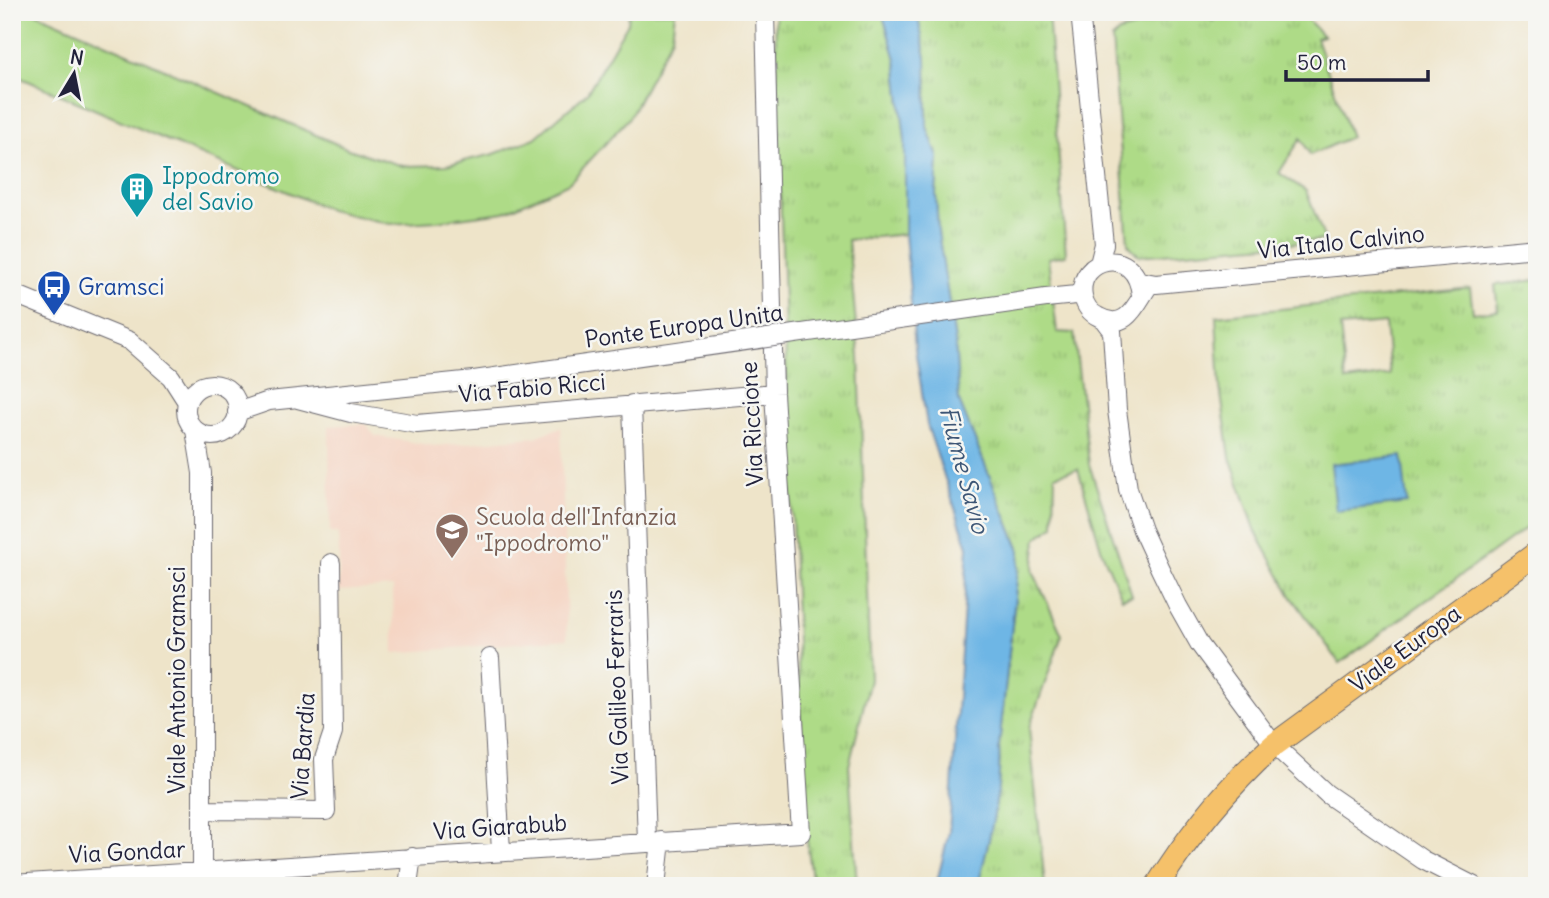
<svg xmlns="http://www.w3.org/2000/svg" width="1549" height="898" font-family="Delius,sans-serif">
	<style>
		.built { fill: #f5d3c1 }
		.grass { fill: url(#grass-tufts); stroke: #687e61; stroke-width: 2; fill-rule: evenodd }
		.garden { fill: #aedb87; stroke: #687e61; stroke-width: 2 }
		.water { fill: #6eb6e5; stroke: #486c90; stroke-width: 2 }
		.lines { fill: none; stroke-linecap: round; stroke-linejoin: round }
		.minor-casing { stroke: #69666d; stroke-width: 20 }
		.major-casing { stroke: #69666d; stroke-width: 25 }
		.minor { stroke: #fff; stroke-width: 18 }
		.major { stroke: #f5c16b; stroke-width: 23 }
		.minor-bridge-casing { stroke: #69666d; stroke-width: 20; stroke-linecap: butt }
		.minor-bridge { stroke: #fff; stroke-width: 18 }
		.labels { text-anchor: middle; stroke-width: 5; stroke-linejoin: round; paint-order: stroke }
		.culture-label { font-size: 23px; fill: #0d838f; stroke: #f6f6f2; text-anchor: start }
		.street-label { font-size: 23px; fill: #22223b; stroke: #f6f6f2 }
		.transit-label { font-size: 23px; fill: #164399; stroke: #f6f6f2; text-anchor: start }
		.education-label { font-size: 23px; fill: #785e54; stroke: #f6f6f2; text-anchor: start }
		.water-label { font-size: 24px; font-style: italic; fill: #3d5676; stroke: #f6f6f2 }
	</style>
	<defs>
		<pattern id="grass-tufts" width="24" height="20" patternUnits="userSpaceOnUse" patternTransform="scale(1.75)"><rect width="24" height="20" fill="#aedb87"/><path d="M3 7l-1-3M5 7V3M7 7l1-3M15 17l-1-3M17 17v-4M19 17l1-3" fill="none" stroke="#95bc75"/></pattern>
	</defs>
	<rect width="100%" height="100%" fill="#f6f6f2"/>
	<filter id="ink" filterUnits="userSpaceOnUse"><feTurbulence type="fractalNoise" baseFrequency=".0143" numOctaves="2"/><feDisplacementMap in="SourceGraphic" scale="14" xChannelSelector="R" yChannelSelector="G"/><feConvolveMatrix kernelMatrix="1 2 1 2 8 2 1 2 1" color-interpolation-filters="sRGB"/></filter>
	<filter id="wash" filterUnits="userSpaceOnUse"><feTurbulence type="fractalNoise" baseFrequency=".00686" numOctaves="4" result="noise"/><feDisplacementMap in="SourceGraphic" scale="28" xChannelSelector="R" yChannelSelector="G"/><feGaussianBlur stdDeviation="1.57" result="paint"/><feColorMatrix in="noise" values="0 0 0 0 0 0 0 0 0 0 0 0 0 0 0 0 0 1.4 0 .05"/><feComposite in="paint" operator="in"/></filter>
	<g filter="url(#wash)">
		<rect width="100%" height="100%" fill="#eee4c9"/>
		<path class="built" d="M366,424L375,436L435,446L535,437L561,427L567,639L394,653L393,587L339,591V533H330L329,426Z"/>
		<path class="grass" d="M775,12H882L896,59L905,140V234L848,240L859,357L870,680L849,766L857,886H813L805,826C793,554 782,284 775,12Z
			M917,12H1048L1066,255L1048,258L1057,332L1074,333L1089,464L1132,595L1122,598L1102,552L1078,469L1055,475L1054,526L1037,538L1033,571L1062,635L1029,728L1045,886H978C989,840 1002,793 999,746L1020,551L959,401L955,341L938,232L936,194L938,157L927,127L926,58Z
			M1191,12H1199L1213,21L1223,12H1301L1323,36L1316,38L1351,137L1310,155L1301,138L1279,173L1306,191L1325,240L1139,256L1128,244L1112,39L1119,32Z
			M1537,280V362L1531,372L1530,402L1537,420V520L1340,663L1291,596L1256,532L1230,457L1220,387L1216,316L1470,288L1473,313L1498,310L1495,285ZM1385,323L1390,375L1346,381L1340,327Z"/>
		<path class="garden" d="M12,12H34L348,149L403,166L446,165L494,154L535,138L587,93L628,23L629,12H675L672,37L629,118L569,183L504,212L436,221L390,224L330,210L12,74Z"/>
		<path class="water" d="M882,12H917L926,58L927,127L938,157L936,194L938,232L955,341L959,401L1020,551L999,746C1002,793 989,840 978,886H936L949,832L968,547L927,425L915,348L905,234V140L896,59Z
			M1402,456L1407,503L1336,511L1331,464Z"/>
	</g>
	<g filter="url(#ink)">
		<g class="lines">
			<g class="minor-casing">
				<path id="minor" d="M1080,12L1104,244L1099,264
					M1140,281L1156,284L1537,248
					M12,293L130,341L171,377L187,402
					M1141,295C1136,243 1076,258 1083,296C1085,306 1090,313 1099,317C1128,333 1137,301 1150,284
					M1046,298L1076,295L1082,290
					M1103,319L1112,331L1117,410L1128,489L1142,530L1160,569L1178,606L1200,645L1274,745L1327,794L1423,860L1474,886
					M186 410a26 26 0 1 1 52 0a26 26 0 1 1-52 0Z
					M298,399L351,413L417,424L774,393
					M632,404L647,842
					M237,412L269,401L474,380
					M195,430L202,473V886
					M490,658L501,851
					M202,810L326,811L324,759L333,732L331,563
					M12,884L801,833L774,393L765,12
					M408,886L412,857
					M656,886L661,841"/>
			</g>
			<g class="major-casing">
				<path id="major" d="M1157,886C1190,833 1228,786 1274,745L1537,553"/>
			</g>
			<use href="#minor" class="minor"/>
			<use href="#major" class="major"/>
			<g class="minor-bridge-casing">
				<path id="minor-bridge" d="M474,380L1046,298"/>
			</g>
			<use href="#minor-bridge" class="minor-bridge"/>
		</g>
	</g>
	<defs>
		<g id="building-pin" transform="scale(1.75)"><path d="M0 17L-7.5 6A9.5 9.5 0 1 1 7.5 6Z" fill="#0f9aa8" stroke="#f6f6f2"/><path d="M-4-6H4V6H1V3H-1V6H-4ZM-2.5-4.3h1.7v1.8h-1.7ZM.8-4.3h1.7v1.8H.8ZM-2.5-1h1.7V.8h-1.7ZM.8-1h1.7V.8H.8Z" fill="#fff"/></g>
		<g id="bus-pin" transform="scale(1.75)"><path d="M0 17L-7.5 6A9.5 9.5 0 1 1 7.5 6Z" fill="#1a4fb4" stroke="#f6f6f2"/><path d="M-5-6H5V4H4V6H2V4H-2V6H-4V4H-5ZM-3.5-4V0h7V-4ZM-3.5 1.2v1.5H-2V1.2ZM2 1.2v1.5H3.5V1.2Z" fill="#fff"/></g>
		<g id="school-pin" transform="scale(1.75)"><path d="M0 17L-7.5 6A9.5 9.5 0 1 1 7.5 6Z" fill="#8d6e63" stroke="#f6f6f2"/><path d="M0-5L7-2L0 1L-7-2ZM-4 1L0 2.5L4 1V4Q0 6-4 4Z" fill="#fff"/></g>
	</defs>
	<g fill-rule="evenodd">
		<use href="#building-pin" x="137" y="189"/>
		<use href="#bus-pin" x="54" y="287"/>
		<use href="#school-pin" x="452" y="530"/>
	</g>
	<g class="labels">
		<g class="culture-label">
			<text x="162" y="184">Ippodromo<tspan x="162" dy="26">del Savio</tspan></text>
		</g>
		<g class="street-label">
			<text transform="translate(1341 242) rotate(-6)" y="8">Via Italo Calvino</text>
			<text transform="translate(684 326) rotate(-8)" y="8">Ponte Europa Unita</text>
			<text transform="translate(532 388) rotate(-5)" y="8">Via Fabio Ricci</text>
			<text transform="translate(752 424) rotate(-93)" y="8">Via Riccione</text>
			<text transform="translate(1405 649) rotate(-36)" y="8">Viale Europa</text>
			<text transform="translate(177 680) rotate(-90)" y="8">Viale Antonio Gramsci</text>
			<text transform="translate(617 687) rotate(-92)" y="8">Via Galileo Ferraris</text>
			<text transform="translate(303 746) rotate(-86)" y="8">Via Bardia</text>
			<text transform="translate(500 827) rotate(-4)" y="8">Via Giarabub</text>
			<text transform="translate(127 852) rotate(-3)" y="8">Via Gondar</text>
		</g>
		<g class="transit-label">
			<text x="78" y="295">Gramsci</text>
		</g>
		<g class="education-label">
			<text x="476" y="525">Scuola dell'Infanzia<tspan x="476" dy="26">"Ippodromo"</tspan></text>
		</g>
		<g class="water-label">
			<text transform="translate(964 470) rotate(75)" y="8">Fiume Savio</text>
		</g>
	</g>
	<rect width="1549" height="898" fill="none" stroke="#f6f6f2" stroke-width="42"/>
	<g transform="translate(74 74) rotate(10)" stroke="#f6f6f2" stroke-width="5" paint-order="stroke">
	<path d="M0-5L12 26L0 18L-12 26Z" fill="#22223b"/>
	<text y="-10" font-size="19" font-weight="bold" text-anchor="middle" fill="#22223b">N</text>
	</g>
	<path d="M1286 70v10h142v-10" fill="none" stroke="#22223b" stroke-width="3.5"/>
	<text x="1297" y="70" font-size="21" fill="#22223b" stroke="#f6f6f2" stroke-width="5" paint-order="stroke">50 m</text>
</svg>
